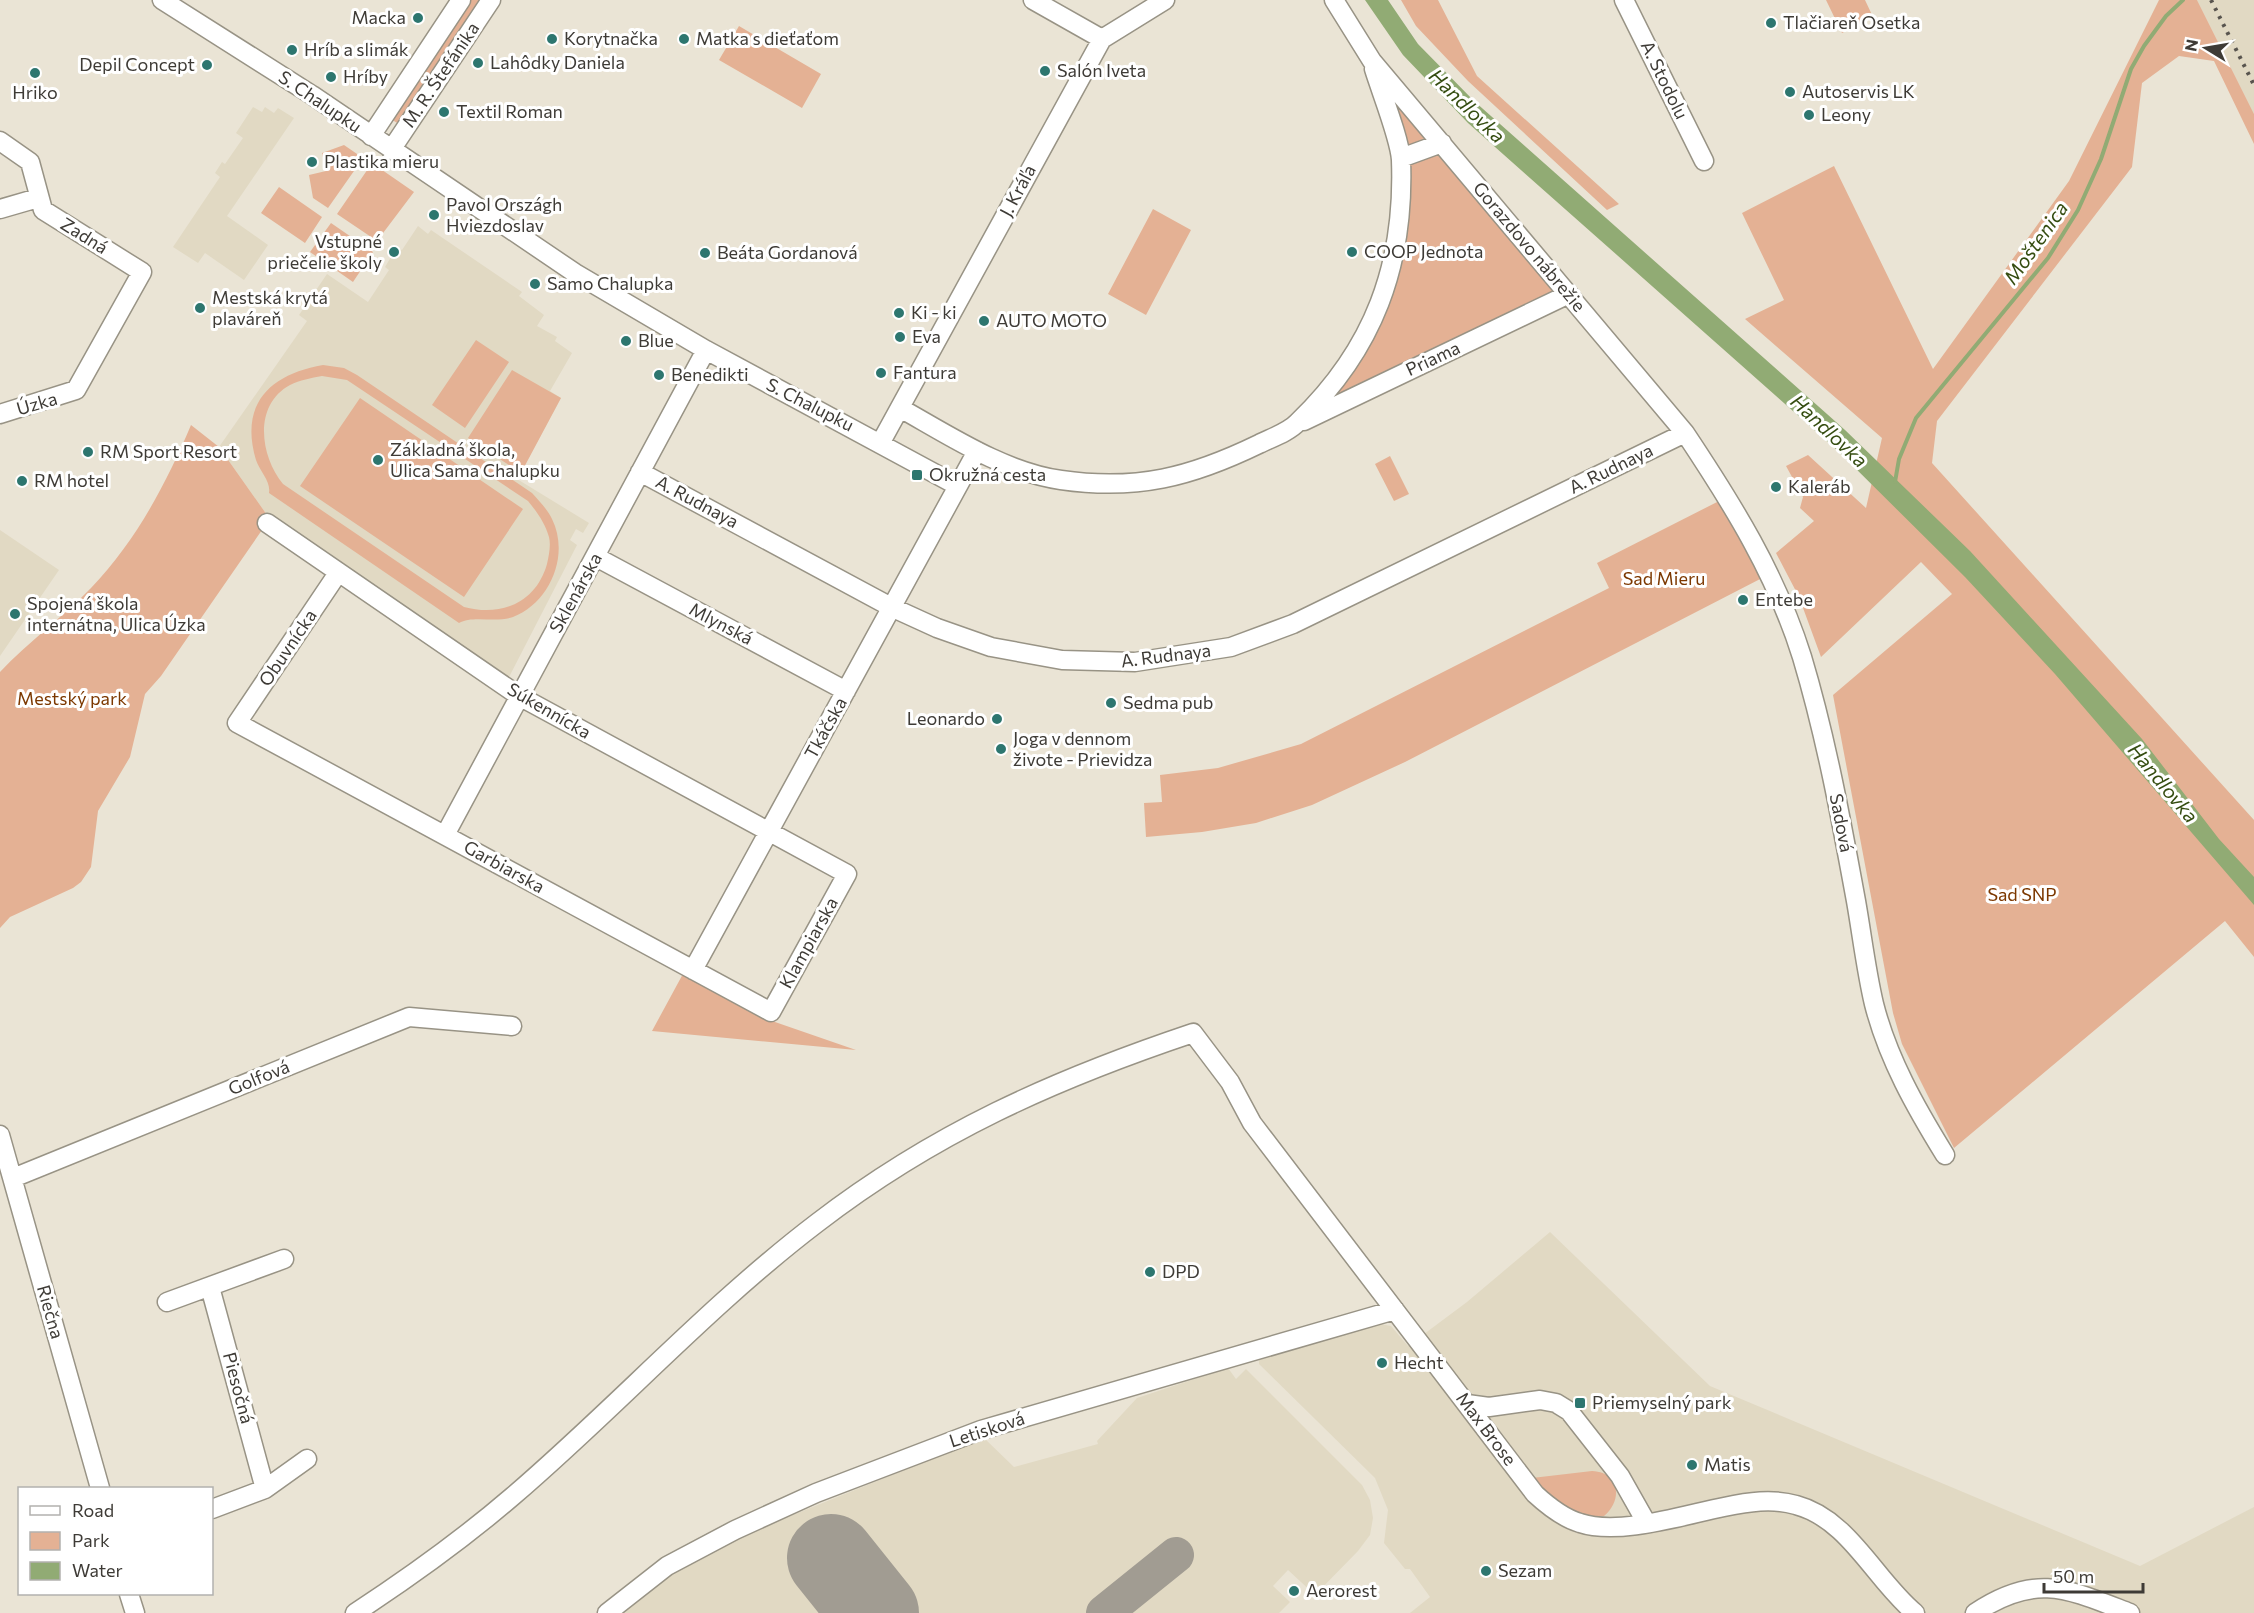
<svg xmlns="http://www.w3.org/2000/svg" width="2254" height="1613" font-family="Commissioner,sans-serif">
	<style>
		.built { fill: #e1d9c3 }
		.green { fill: #e4b194; fill-rule: evenodd }
		.water { fill: #91ab74 }
		.lines { fill: none; stroke-linecap: round; stroke-linejoin: round }
		.stream { stroke: #91ab74; stroke-width: 4 }
		.taxiway { stroke: #a19c92; stroke-width: 36 }
		.runway { stroke: #a19c92; stroke-width: 88 }
		.minor-casing { stroke: #989385; stroke-width: 21 }
		.minor { stroke: #fff; stroke-width: 18 }
		.rail { stroke: #58544e; stroke-width: 4; stroke-dasharray: 3 6; stroke-linecap: butt }
		.poi-dot { fill: #2d766f; stroke: #fff; stroke-width: 2 }
		.labels { text-anchor: middle; stroke-width: 6; stroke-linejoin: round; paint-order: stroke }
		.poi-label { font-size: 18px; fill: #3e3b36; stroke: #fff; text-anchor: start }
		.street-label { font-size: 18px; fill: #3e3b36; stroke: #fff }
		.park-label { font-size: 18px; fill: #7c3800; stroke: #fff }
		.water-label { font-size: 20px; font-style: italic; fill: #354d11; stroke: #fff }
	</style>
	<rect width="100%" height="100%" fill="#eae4d5"/>
	<path class="built" d="M2197,0H2254V114Z
		M253,107L262,112L265,107L274,113L278,108L294,118L227,216L268,245L244,280L205,253L198,263L173,247L220,177L215,173L222,162L225,164L243,138L236,133Z
		M418,226L428,234L431,230L522,292L519,296L544,315L537,326L557,337L555,341L572,353L550,391L561,398L517,479L589,523L583,533L576,529L570,540L577,545L508,679L267,515L219,447L307,321L299,315L327,274L368,302L389,270L385,267L397,247L402,250Z
		M0,530L59,570L0,656Z
		M1550,1232L1710,1386L2140,1566L2254,1507V1613H1410L1430,1597L1410,1569H1405L1384,1543L1388,1510L1375,1478L1259,1364V1360L1380,1324L1391,1326L1408,1346L1467,1302Z
		M1228,1368L1236,1379L1246,1369L1362,1485L1370,1500L1373,1518L1370,1535L1358,1551L1315,1595L1288,1570L1273,1586L1290,1602L1279,1613H615L660,1579L743,1535L984,1438L1014,1467L1098,1444L1097,1441L1137,1398Z"/>
	<path class="green" d="M470,0H484L399,124L389,118Z
		M1401,0H1438L1477,76L1619,204L1607,210L1468,81L1416,26Z
		M1826,0H1865L1873,17L1842,33Z
		M2159,0H2197L2254,114V144L2214,61L2179,56L2142,83L2132,167L1937,421L1932,463L2254,820V957L2225,921L1954,1148L1902,1044L1893,1013L1833,695L1952,594L1921,562L1821,657L1799,597L1776,553L1814,521L1800,508L1803,497L1786,466L1808,455L1866,508L1882,438L1745,319L1784,300L1742,213L1834,166L1933,369L2069,181Z
		M739,26L821,74L802,108L719,60Z
		M1371,59L1568,294L1306,416L1379,305L1402,159Z
		M344,145L360,156L361,161L328,208L313,198L309,175L326,171L322,153Z
		M372,163L414,192L377,241L337,214Z
		M279,187L322,217L305,243L261,213Z
		M1153,209L1191,230L1146,315L1108,294Z
		M331,223L373,252L353,282L310,252Z
		M476,340L509,362L465,428L432,405Z
		M323,365L344,368L357,375L532,493C539,501 548,510 552,519C570,555 550,603 513,617C496,623 472,615 459,623L269,493C271,481 260,472 256,460C239,403 271,374 323,365ZM322,376L347,380L528,501C537,512 545,523 549,537C551,545 549,555 547,564C536,603 501,617 464,607L283,484C260,456 253,405 290,385C300,380 311,378 322,376Z
		M512,370L561,398L521,473L468,438Z
		M360,398L523,509L464,597L300,486Z
		M191,425L219,447L267,515L262,530L161,676L145,694L130,757L98,811L91,867L81,882L73,888L10,917L0,928V672C28,642 62,618 91,588C136,541 166,484 191,425Z
		M1390,456L1409,494L1394,501L1375,464Z
		M1723,499L1764,577L1405,762L1312,805L1256,823L1202,832L1146,837L1144,803L1162,802L1160,775L1218,768L1301,744L1609,588L1597,563Z
		M684,972L775,1022L856,1050L652,1031Z
		M1592,1471C1620,1472 1623,1500 1604,1516C1574,1520 1551,1499 1532,1478Z"/>
	<path class="water" d="M1365,0H1388L1418,44L1474,101L1845,430L1970,551L2142,739L2219,839L2254,877V905L2055,674L1965,577L1837,450L1468,123L1403,55Z"/>
	<g class="lines">
		<path class="stream" d="M1895,482L1899,459L1916,418L2048,258L2078,210L2101,159L2131,69L2144,46L2166,16L2183,0"/>
		<path class="taxiway" d="M1104,1613L1176,1555"/>
		<path class="runway" d="M831,1558L875,1613"/>
		<g class="minor-casing">
			<path id="minor" d="M162,0L312,95L575,273L706,350L958,486L977,451
				M1033,0L1102,39
				M1334,0L1372,61L1685,433C1733,505 1776,574 1802,657C1826,737 1841,819 1856,901C1862,935 1866,970 1874,1004C1888,1059 1916,1108 1945,1155
				M1624,0L1704,161
				M371,136L461,0
				M0,141L30,162L43,210L142,272L76,390L0,414
				M391,150L491,0
				M1401,158L1442,143
				M0,209L38,198
				M900,408C950,436 1004,472 1061,480C1137,491 1191,477 1259,444C1271,438 1289,432 1298,422C1374,349 1405,265 1401,160C1400,139 1381,92 1374,69
				M1304,421L1569,294
				M881,442L1102,39L1165,0
				M640,472L891,607L937,628L991,647L1062,660L1135,662L1231,647L1293,624L1685,433
				M267,523L519,696L847,874L771,1012L237,723L338,573
				M596,557L846,691
				M445,835L706,350
				M693,970L958,486
				M0,1135L100,1488
				M13,1178L409,1017L512,1026
				M210,1287L265,1489L212,1509
				M167,1302L284,1259
				M1467,1404L1489,1407L1540,1400L1556,1403L1569,1411L1620,1476L1646,1522
				M265,1489L307,1459
				M129,1594L135,1613
				M355,1613C410,1577 463,1539 513,1496C616,1408 708,1306 817,1223C934,1133 1053,1080 1193,1033L1230,1082L1252,1123L1535,1494C1548,1506 1563,1518 1580,1523C1619,1536 1684,1515 1724,1507C1748,1502 1772,1498 1796,1505C1849,1519 1875,1580 1915,1613
				M607,1613L667,1566L735,1530L816,1493L981,1430L1395,1310
				M1975,1613C2036,1572 2068,1589 2130,1613"/>
		</g>
		<use href="#minor" class="minor"/>
		<path class="rail" d="M2211,0L2254,85"/>
	</g>
	<g class="poi-dot">
		<circle cx="418" cy="18" r="6"/>
		<circle cx="1771" cy="23" r="6"/>
		<circle cx="552" cy="39" r="6"/>
		<circle cx="684" cy="39" r="6"/>
		<circle cx="292" cy="50" r="6"/>
		<circle cx="478" cy="63" r="6"/>
		<circle cx="207" cy="65" r="6"/>
		<circle cx="1045" cy="71" r="6"/>
		<circle cx="35" cy="73" r="6"/>
		<circle cx="331" cy="77" r="6"/>
		<circle cx="1790" cy="92" r="6"/>
		<circle cx="444" cy="112" r="6"/>
		<circle cx="1809" cy="115" r="6"/>
		<circle cx="312" cy="162" r="6"/>
		<circle cx="434" cy="215" r="6"/>
		<circle cx="394" cy="252" r="6"/>
		<circle cx="1352" cy="252" r="6"/>
		<circle cx="705" cy="253" r="6"/>
		<circle cx="535" cy="284" r="6"/>
		<circle cx="200" cy="308" r="6"/>
		<circle cx="899" cy="313" r="6"/>
		<circle cx="984" cy="321" r="6"/>
		<circle cx="900" cy="337" r="6"/>
		<circle cx="626" cy="341" r="6"/>
		<circle cx="881" cy="373" r="6"/>
		<circle cx="659" cy="375" r="6"/>
		<circle cx="88" cy="452" r="6"/>
		<circle cx="378" cy="460" r="6"/>
		<rect x="911" y="469" width="12" height="12" rx="3"/>
		<circle cx="22" cy="481" r="6"/>
		<circle cx="1776" cy="487" r="6"/>
		<circle cx="1743" cy="600" r="6"/>
		<circle cx="15" cy="614" r="6"/>
		<circle cx="1111" cy="703" r="6"/>
		<circle cx="997" cy="719" r="6"/>
		<circle cx="1001" cy="749" r="6"/>
		<circle cx="1150" cy="1272" r="6"/>
		<circle cx="1382" cy="1363" r="6"/>
		<rect x="1574" y="1397" width="12" height="12" rx="3"/>
		<circle cx="1692" cy="1465" r="6"/>
		<circle cx="1486" cy="1571" r="6"/>
		<circle cx="1294" cy="1591" r="6"/>
	</g>
	<g class="labels">
		<g class="poi-label">
			<text x="406" y="24" text-anchor="end">Macka</text>
			<text x="1783" y="29">Tlačiareň Osetka</text>
			<text x="564" y="45">Korytnačka</text>
			<text x="696" y="45">Matka s dieťaťom</text>
			<text x="304" y="56">Hríb a slimák</text>
			<text x="490" y="69">Lahôdky Daniela</text>
			<text x="195" y="71" text-anchor="end">Depil Concept</text>
			<text x="1057" y="77">Salón Iveta</text>
			<text x="343" y="83">Hríby</text>
			<text x="1802" y="98">Autoservis LK</text>
			<text x="35" y="99" text-anchor="middle">Hriko</text>
			<text x="456" y="118">Textil Roman</text>
			<text x="1821" y="121">Leony</text>
			<text x="324" y="168">Plastika mieru</text>
			<text x="446" y="211">Pavol Országh<tspan x="446" dy="21">Hviezdoslav</tspan></text>
			<text x="382" y="248" text-anchor="end">Vstupné<tspan x="382" dy="21">priečelie školy</tspan></text>
			<text x="1364" y="258">COOP Jednota</text>
			<text x="717" y="259">Beáta Gordanová</text>
			<text x="547" y="290">Samo Chalupka</text>
			<text x="212" y="304">Mestská krytá<tspan x="212" dy="21">plaváreň</tspan></text>
			<text x="911" y="319">Ki - ki</text>
			<text x="996" y="327">AUTO MOTO</text>
			<text x="912" y="343">Eva</text>
			<text x="638" y="347">Blue</text>
			<text x="893" y="379">Fantura</text>
			<text x="671" y="381">Benedikti</text>
			<text x="390" y="456">Základná škola,<tspan x="390" dy="21">Ulica Sama Chalupku</tspan></text>
			<text x="100" y="458">RM Sport Resort</text>
			<text x="929" y="481">Okružná cesta</text>
			<text x="34" y="487">RM hotel</text>
			<text x="1788" y="493">Kaleráb</text>
			<text x="1755" y="606">Entebe</text>
			<text x="27" y="610">Spojená škola<tspan x="27" dy="21">internátna, Ulica Úzka</tspan></text>
			<text x="1123" y="709">Sedma pub</text>
			<text x="985" y="725" text-anchor="end">Leonardo</text>
			<text x="1013" y="745">Joga v dennom<tspan x="1013" dy="21">živote - Prievidza</tspan></text>
			<text x="1162" y="1278">DPD</text>
			<text x="1394" y="1369">Hecht</text>
			<text x="1592" y="1409">Priemyselný park</text>
			<text x="1704" y="1471">Matis</text>
			<text x="1498" y="1577">Sezam</text>
			<text x="1306" y="1597">Aerorest</text>
		</g>
		<g class="street-label">
			<text transform="translate(441 75) rotate(-56)" y="6">M. R. Štefánika</text>
			<text transform="translate(1664 80) rotate(64)" y="6">A. Stodolu</text>
			<text transform="translate(320 102) rotate(34)" y="6">S. Chalupku</text>
			<text transform="translate(1018 191) rotate(-62)" y="6">J. Kráľa</text>
			<text transform="translate(84 236) rotate(32)" y="6">Zadná</text>
			<text transform="translate(1529 247) rotate(50)" y="6">Gorazdovo nábrežie</text>
			<text transform="translate(1433 359) rotate(-25)" y="6">Priama</text>
			<text transform="translate(37 404) rotate(-16)" y="6">Úzka</text>
			<text transform="translate(810 405) rotate(27)" y="6">S. Chalupku</text>
			<text transform="translate(1611 469) rotate(-26)" y="6">A. Rudnaya</text>
			<text transform="translate(697 502) rotate(28)" y="6">A. Rudnaya</text>
			<text transform="translate(576 593) rotate(-61)" y="6">Sklenárska</text>
			<text transform="translate(721 624) rotate(28)" y="6">Mlynská</text>
			<text transform="translate(288 648) rotate(-56)" y="6">Obuvnícka</text>
			<text transform="translate(1166 656) rotate(-7)" y="6">A. Rudnaya</text>
			<text transform="translate(549 711) rotate(30)" y="6">Súkennícka</text>
			<text transform="translate(826 728) rotate(-61)" y="6">Tkáčska</text>
			<text transform="translate(1841 823) rotate(79)" y="6">Sadová</text>
			<text transform="translate(504 867) rotate(29)" y="6">Garbiarska</text>
			<text transform="translate(809 943) rotate(-61)" y="6">Klampiarska</text>
			<text transform="translate(259 1078) rotate(-22)" y="6">Golfová</text>
			<text transform="translate(50 1312) rotate(74)" y="6">Riečna</text>
			<text transform="translate(238 1388) rotate(75)" y="6">Piesočná</text>
			<text transform="translate(1486 1429) rotate(53)" y="6">Max Brose</text>
			<text transform="translate(987 1430) rotate(-18)" y="6">Letisková</text>
		</g>
		<g class="park-label">
			<text x="1664" y="585">Sad Mieru</text>
			<text x="72" y="705">Mestský park</text>
			<text x="2022" y="901">Sad SNP</text>
		</g>
		<g class="water-label">
			<text transform="translate(1467 106) rotate(44)" y="7">Handlovka</text>
			<text transform="translate(2036 243) rotate(-55)" y="7">Moštenica</text>
			<text transform="translate(1829 431) rotate(43)" y="7">Handlovka</text>
			<text transform="translate(2163 783) rotate(50)" y="7">Handlovka</text>
		</g>
	</g>
	<rect x="18" y="1487" width="195" height="108" fill="#ffffff" stroke="#b2b1af" stroke-width="1.5"/>
	<rect x="30" y="1506" width="30" height="9" fill="#ffffff" stroke="#b2b1af" stroke-width="1.5"/>
	<text x="72" y="1517" font-size="18" fill="#3e3b36">Road</text>
	<rect x="30" y="1532" width="30" height="18" fill="#e4b194" stroke="#b2b1af" stroke-width="1.5"/>
	<text x="72" y="1547" font-size="18" fill="#3e3b36">Park</text>
	<rect x="30" y="1562" width="30" height="18" fill="#91ab74" stroke="#b2b1af" stroke-width="1.5"/>
	<text x="72" y="1577" font-size="18" fill="#3e3b36">Water</text>
	<g transform="translate(2206 48) rotate(281)" stroke="#ffffff" stroke-width="4.5" paint-order="stroke">
	<path d="M0-4.5L10 22L0 15L-10 22Z" fill="#3e3b36"/>
	<text y="-9" font-size="16" font-weight="bold" text-anchor="middle" fill="#3e3b36">N</text>
	</g>
	<path d="M2044 1583v9h99v-9" fill="none" stroke="#3e3b36" stroke-width="3"/>
	<text x="2053" y="1583" font-size="18" fill="#3e3b36" stroke="#ffffff" stroke-width="4.5" paint-order="stroke">50 m</text>
</svg>
